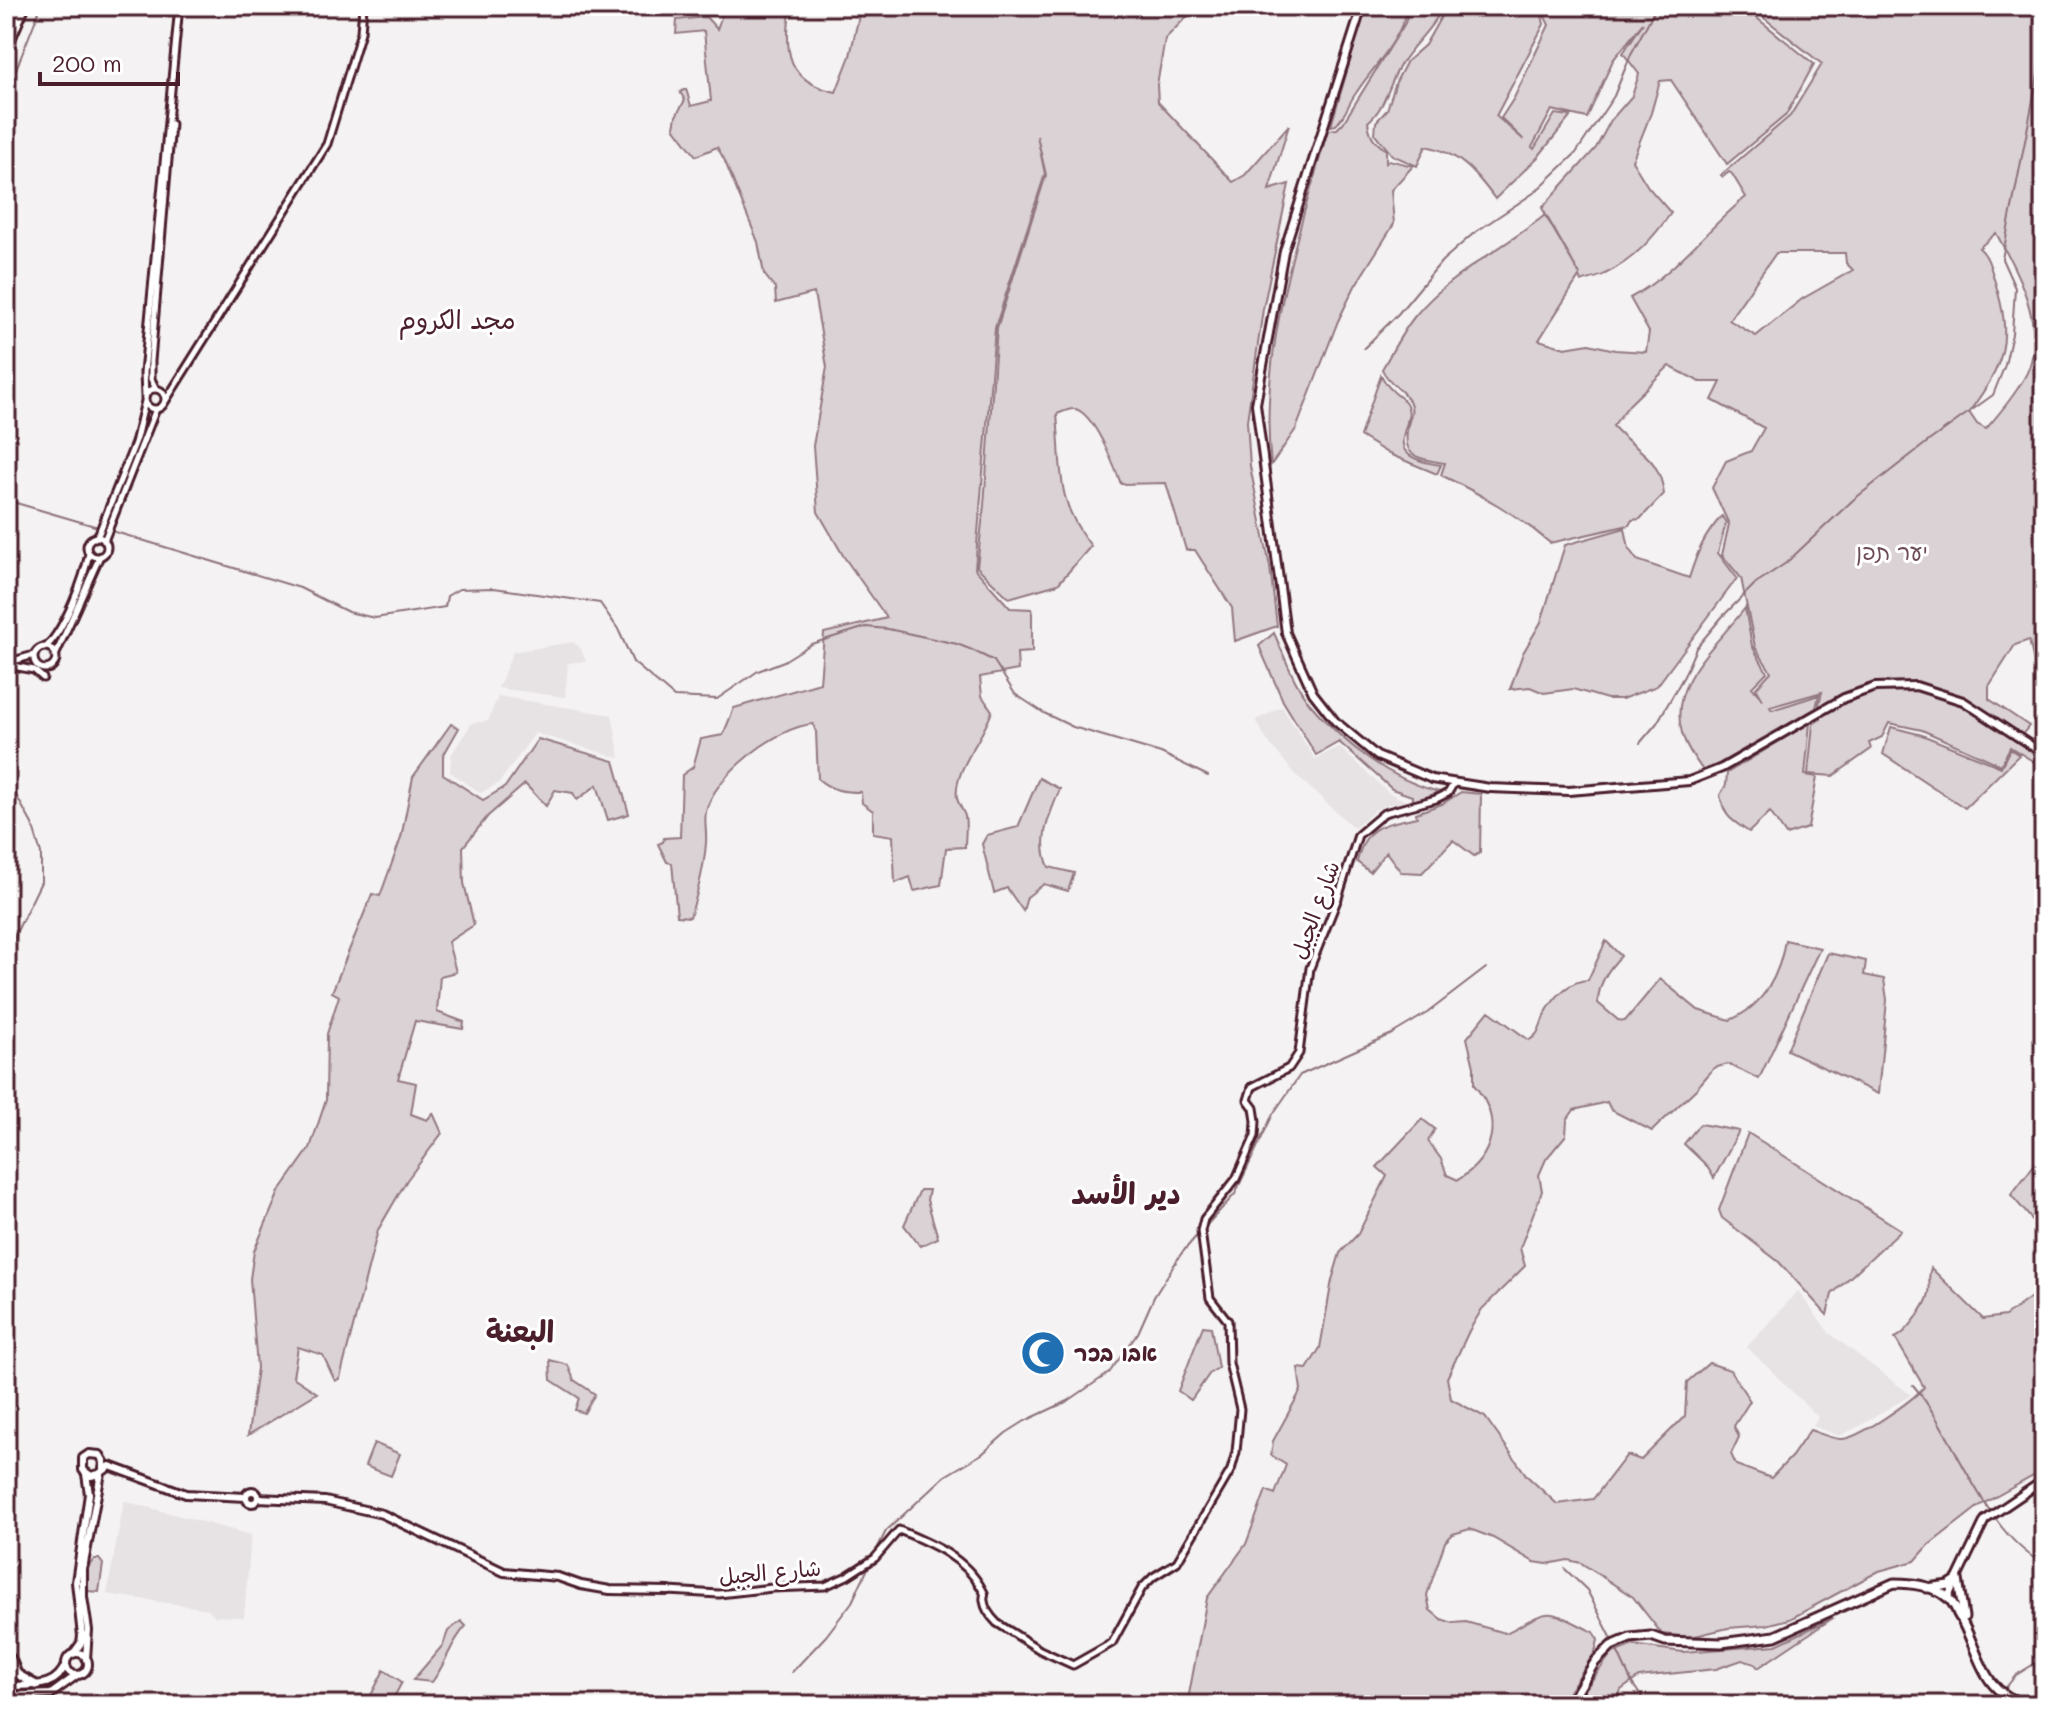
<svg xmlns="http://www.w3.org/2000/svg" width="2050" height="1711" font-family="Mali,'Playpen Sans Arabic','Playpen Sans Hebrew',sans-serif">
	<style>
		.built { fill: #e7e2e3 }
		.green { fill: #dbd2d5; stroke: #927880; stroke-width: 2; fill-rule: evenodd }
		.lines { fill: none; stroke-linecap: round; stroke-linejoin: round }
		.stream { stroke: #8d727a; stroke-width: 2 }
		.tertiary-casing { stroke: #4a1f2b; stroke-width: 11 }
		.secondary-casing { stroke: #4a1f2b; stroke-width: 12 }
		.primary-casing { stroke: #4a1f2b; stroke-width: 13 }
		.trunk-casing { stroke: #4a1f2b; stroke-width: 13 }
		.tertiary { stroke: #fff; stroke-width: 5 }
		.secondary { stroke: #fff; stroke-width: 6 }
		.primary { stroke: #fff; stroke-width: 7 }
		.trunk { stroke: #fff; stroke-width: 7 }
		.labels { text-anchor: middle; stroke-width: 6; stroke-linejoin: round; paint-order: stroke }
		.park-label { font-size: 22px; fill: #6e4c56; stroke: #fff }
		.street-label { font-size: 22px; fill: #4a1f2b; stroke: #fff }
		.poi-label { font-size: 22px; font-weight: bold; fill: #4a1f2b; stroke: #fff; text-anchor: start }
		.quarter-label { font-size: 26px; fill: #4a1f2b; stroke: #fff }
		.district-label { font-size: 30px; font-weight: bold; fill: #4a1f2b; stroke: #fff }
	</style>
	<rect width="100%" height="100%" fill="#f4f2f2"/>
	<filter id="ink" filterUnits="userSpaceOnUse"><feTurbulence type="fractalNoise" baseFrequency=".0125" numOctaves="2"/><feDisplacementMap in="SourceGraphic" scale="16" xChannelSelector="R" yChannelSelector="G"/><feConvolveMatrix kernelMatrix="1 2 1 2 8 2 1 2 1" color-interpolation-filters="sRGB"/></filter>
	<g filter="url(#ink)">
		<path class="built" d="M573,642L580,648L586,661L568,663L565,697L498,688L513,652Z
			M498,696L612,715L620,758L535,733L499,783L481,793L450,772L451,755L472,723L488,721Z
			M1282,707L1315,759L1339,747L1389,793L1408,802L1389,804L1375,810L1354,828L1295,774L1266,739L1256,720Z
			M1798,1291L1829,1333L1911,1395L1858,1427L1839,1436L1813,1426L1818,1417L1747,1347Z
			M124,1501L251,1535L244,1617L215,1616L208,1609L107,1594Z"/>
		<path class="green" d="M722,6H791C783,51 787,82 836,92L850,56L861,6H1039L1041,18V6H1197L1165,39L1157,85L1158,102L1233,182L1245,175L1289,125L1269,190L1289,184L1263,309L1247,421L1250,466L1270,567L1277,626L1235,641L1232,608L1195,550H1186L1166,483L1121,484C1115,468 1094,413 1075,409C1069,408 1063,412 1057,414C1062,469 1055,501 1091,546L1058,584L1009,598L977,567L984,505L997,328L1046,175L1037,136L1045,174L995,328L975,569L1010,608L1032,609V652L1017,653L1018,670L980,677L982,696L992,711C984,738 953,770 957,798C958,804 963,810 965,816C967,825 965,837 965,847L946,848L941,885L914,891L910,877L895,883L893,836L873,833V811L862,803L861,792C844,792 832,791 818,779L816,732L813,724C778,726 713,776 706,812C704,821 707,833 706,843C704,869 698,892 690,917L677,916L672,863L667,862L658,844L663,842L664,838L680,837L682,775L693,767L701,739L723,735L734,708L820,683L824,633L887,618L844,557L818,512L813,446L827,367L814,293L776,303L775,288L764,274L758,242L724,159L717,147L696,156L674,127L676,116L685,100L680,92L686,89L691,106L711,101L704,31L676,34L677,20L706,17L717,29L723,12Z
			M1362,6H1407C1403,38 1373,67 1356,93C1348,104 1346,115 1336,125L1331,126L1363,16Z
			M1410,6H1444C1433,28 1415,42 1402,62C1389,82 1387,106 1368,122C1370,137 1375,142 1386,150V163L1389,160L1413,166L1391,190L1394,224L1355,286L1338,321L1296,429L1271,465C1258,357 1298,233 1328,130L1337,129L1343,123L1405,23Z
			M1447,6H1544L1541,11L1544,24L1496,116L1524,140L1501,118L1514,98L1549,25L1543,13L1549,6H1742L1814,64L1786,115L1727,164L1671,80L1660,81L1651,113L1632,161L1648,187L1671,213C1653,238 1634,260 1605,274C1598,278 1589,279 1581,282L1579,277L1539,340L1565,348L1589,344L1615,350L1646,352L1649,332L1630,298C1676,273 1706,229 1746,197L1732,174L1729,172L1723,177L1721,175L1790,116L1822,64L1749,6H2044V706L2029,640L2015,645L1989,686V699L2029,726L2017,741L2044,761V768L2010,747L2001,765L1922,730L1889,723L1882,737L1869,743L1871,749L1833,776L1808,774L1813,724L1821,719L1819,704L1822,692L1770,707L1772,710L1819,695L1816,708L1704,772C1696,760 1686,748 1682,733C1667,683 1718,644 1745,608L1752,646L1767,672L1752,687L1763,700L1756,688L1771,672L1755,647L1741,578L1722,555L1729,524L1712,488L1726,461L1751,451L1764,428L1712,400L1721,382H1700L1669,366L1629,405L1613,426C1637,453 1659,454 1664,494L1640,519L1632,520L1629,525L1550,543C1517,514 1480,494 1441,475L1445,463C1414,458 1400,456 1409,421C1411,415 1413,409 1410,403C1404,389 1388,384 1382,369C1392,352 1402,332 1415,316C1449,274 1503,249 1545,215L1580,275L1542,208L1596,148L1611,120L1632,96L1639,74L1623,53L1643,23L1613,60L1587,118L1552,110L1532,147L1534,149L1555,114L1571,116L1538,157L1495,199C1476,173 1460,153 1426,146L1417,166L1392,155L1375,134L1376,122L1387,110L1396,82L1407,61L1425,45ZM1996,233C2017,271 2045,323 2029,368C2022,386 1999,414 1986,429L1977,424L1969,412C2005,364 2013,340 1995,282C1991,270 1989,256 1979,248ZM1776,253H1845L1846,263L1853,270L1802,299L1756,336L1729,320Z
			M1381,375C1384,380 1387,386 1392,390C1396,395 1403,398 1406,403C1420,423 1372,456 1441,465L1437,474L1389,454L1360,436Z
			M1722,516L1726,523L1718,553L1737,578L1657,686L1622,699H1607L1573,689L1544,693L1530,687L1510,689L1523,653L1541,622L1565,545L1625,528L1629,549L1637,560L1689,578C1697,553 1704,535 1722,516Z
			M1274,633C1285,657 1294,685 1311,705C1344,744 1389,779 1439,792L1414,802L1412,796L1392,789L1339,742L1316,755L1283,701L1259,646Z
			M1810,723L1805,775L1817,777L1808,828L1786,835L1770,812L1749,832C1730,819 1725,818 1720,795L1726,785L1727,773Z
			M451,724L459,728L443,756V774L483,800L505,787L538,739L614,761L629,814L608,820L597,785L577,800L573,793L555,790L546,806L525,784L488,816L463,847L464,883L474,925L448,942L456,972L440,976L437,1012L464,1022L463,1029L415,1021L398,1079L416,1083L411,1114L427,1120L433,1113L442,1133L407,1180L378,1230L340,1378L335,1381L323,1355L298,1347L293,1377L317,1393L248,1435L257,1368L250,1279L254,1251L279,1192L310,1148L326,1100L327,1034L339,996L332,992L372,894L380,896L401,838L413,777Z
			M1891,727L1922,735L2001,767L2010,749L2019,755L1965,808L1883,754Z
			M1039,778L1060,789C1049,816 1037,840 1049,867L1074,873L1068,891L1044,884L1027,897L1023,911L1007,888L994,893L982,844L987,835L1018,827Z
			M1461,792L1481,794L1480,853L1474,856L1453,840L1422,873L1401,872L1386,852L1370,872L1357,862C1365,824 1383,825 1417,817L1416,813L1442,804Z
			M1785,940L1820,948L1759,1079L1728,1064L1714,1068L1696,1089L1652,1131L1611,1110L1607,1102L1574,1110L1567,1120L1566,1135L1546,1159L1539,1175L1542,1191L1520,1248L1525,1266L1482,1309L1469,1331L1447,1378L1451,1399L1485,1417L1527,1476L1557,1504L1593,1499L1627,1455L1641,1460L1685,1416L1687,1382L1709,1363L1730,1370L1750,1401L1734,1426L1739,1437L1731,1454L1736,1465L1771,1478L1792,1456L1810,1430C1819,1433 1830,1438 1840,1439C1856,1441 1913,1400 1924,1387L1895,1338C1906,1334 1927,1306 1929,1293C1931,1284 1927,1278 1931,1268L1983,1319L2005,1316L2044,1288V1470L1979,1506L1929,1545L1915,1561L1879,1571L1790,1619L1766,1625L1728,1628L1691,1637L1662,1634L1633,1597L1581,1563L1568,1560L1547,1564L1534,1562L1493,1538L1470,1529L1453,1534L1445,1542L1427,1595L1430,1610L1441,1619L1453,1623L1466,1622L1505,1633C1518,1628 1533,1616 1546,1614C1558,1611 1582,1628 1594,1632L1598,1640L1595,1652L1560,1705H1187L1207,1598L1246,1544L1266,1490L1275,1494L1286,1465L1271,1455L1273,1441L1301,1390L1298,1368L1307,1369L1320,1348L1332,1280L1340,1253L1358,1234L1387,1176L1377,1167L1422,1119L1435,1129L1428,1141L1441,1159L1447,1175L1458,1180C1495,1156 1503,1119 1474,1085V1067L1467,1038L1489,1011L1529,1040C1540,1035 1540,1024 1545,1014C1555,996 1568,981 1588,980L1606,941L1621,956C1608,969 1598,985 1598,1003L1618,1020L1625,1021L1660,979L1698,1010L1730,1020C1764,1006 1780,974 1785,940Z
			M1828,953L1866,961L1864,975L1884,979L1887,1000L1878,1094L1787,1050Z
			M1700,1124L1739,1131L1714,1178L1706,1165L1684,1144Z
			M1748,1133L1901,1230L1832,1294L1827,1315L1779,1262L1722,1218L1719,1210Z
			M2044,1152V1239L2029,1216L2011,1195Z
			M920,1190H929L927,1200L938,1238L920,1246L904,1225Z
			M1203,1326L1211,1327L1218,1368L1210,1373L1191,1400L1178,1391Z
			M550,1360L568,1365L574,1380L595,1394L584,1413L575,1410L579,1398L551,1380Z
			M374,1443L400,1454L391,1476L365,1466Z
			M94,1559H99L103,1564L99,1592L88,1591L87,1569Z
			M1833,1618L1758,1668L1755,1664L1742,1660L1716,1669L1639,1677L1621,1690L1615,1705H1574L1611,1654L1633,1645L1683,1652L1776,1645Z
			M461,1621L466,1626C450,1643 446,1664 432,1682L413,1680L443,1645L448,1631Z
			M384,1670L402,1682L390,1705H366Z"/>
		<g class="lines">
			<path class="stream" d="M6,95L41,6
				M1364,348L1398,314L1442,261L1474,233L1535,192L1576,153L1614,96L1631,54L1657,6
				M6,500L98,527
				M112,531L300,588L348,612L375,618L445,607L447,596L459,589L494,588L600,603L618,629L633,662L674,697L717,699L758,671L784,661L811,644L866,627L888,629L957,644L972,650L994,661L1015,694L1044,713L1073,727L1161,753L1208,776
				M1640,743L1657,723L1684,676L1696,648L1722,617L1756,583L1786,563L1853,500L1930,440L1993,395L2005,365L2012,334L2015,288L2002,259L2042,54L2038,6
				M6,777L32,824L41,853V882L17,931L6,962
				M6,1003L11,1042L6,1082
				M1204,1228L1235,1194L1273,1114L1300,1075L1392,1034L1427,1013L1486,968
				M1913,1385C1958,1438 1982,1531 2044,1564
				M874,1555L886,1531L945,1476L982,1454L1006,1433L1025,1421L1068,1401L1109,1373L1138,1333L1154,1297L1181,1254L1199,1233
				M1565,1569L1587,1590L1613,1641
				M1615,1646L1632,1683L1647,1705
				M792,1672L826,1636L852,1602L870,1564
				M1992,1705L2016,1675L2044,1658"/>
			<g class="tertiary-casing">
				<path id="tertiary" d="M145 399a10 10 0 1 1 20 0a10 10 0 1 1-20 0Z
					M156,389L151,379V361L171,124
					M145,396L144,373L179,6
					M163,405L327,144L361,32L363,6
					M87 547a10 10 0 1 1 20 0a10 10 0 1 1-20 0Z
					M95,538L99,533L135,443L145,401
					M104,541L156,409
					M46,647C65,629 84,579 89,553
					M34 658a11 11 0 1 1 22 0a11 11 0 1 1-22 0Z
					M55,656L100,556
					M6,663L34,655
					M13,666L34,670L43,678
					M669,1591L719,1594L772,1588L825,1586L847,1576L875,1558L899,1530C930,1543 965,1557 982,1589C987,1598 983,1591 984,1601C985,1610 991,1617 997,1623L1040,1650L1073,1665L1112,1643L1142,1588L1153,1577L1177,1562L1231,1470L1236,1452L1240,1409L1229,1363L1228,1321L1210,1298L1201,1231L1204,1219L1236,1179L1255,1136L1256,1121L1254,1108L1248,1100L1252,1087L1289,1068L1299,1053L1310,968L1338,898L1358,835L1384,813L1436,799L1448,793L1454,783"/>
			</g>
			<g class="secondary-casing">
				<path id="secondary" d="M1357,6L1359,16L1284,251L1256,404L1286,633L1313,693L1335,721L1377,756L1432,779L1490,788L1569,791L1689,781L1722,768L1844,698L1875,687L1916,686L1963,701L2044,754
					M103,1469L104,1462L100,1455L89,1454L83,1458V1470L91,1476L99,1474L110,1466L186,1494L246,1497
					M246 1497a6 6 0 1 1 12 0a6 6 0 1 1-12 0Z
					M258,1498L325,1501L382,1514L504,1572L558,1577L581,1585L610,1590L669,1591
					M1948,1597L1985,1520L2044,1480
					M66 1664a11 11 0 1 1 22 0a11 11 0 1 1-22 0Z
					M73,1654L81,1643L82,1636L76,1582L89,1494L86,1474
					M86,1659L88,1630L83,1597V1569L101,1473
					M9,1686C33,1685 57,1689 66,1663
					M9,1696L51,1694L77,1675"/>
			</g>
			<g class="primary-casing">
				<path id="primary" d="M1927,1588L1949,1585L1958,1579L1964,1617
					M1569,1705L1595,1662L1611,1646L1630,1638L1651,1636L1665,1641L1721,1643L1775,1636L1894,1583C1911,1583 1935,1586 1948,1598C1952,1601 1956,1609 1958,1614C1981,1651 1978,1692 2028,1705"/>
			</g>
			<g class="trunk-casing">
				<path id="trunk" d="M6,17L11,6
					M6,50L25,6
					M6,1627L9,1705
					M11,1659L17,1674L36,1685
					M20,1705L33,1697"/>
			</g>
			<use href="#tertiary" class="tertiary"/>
			<use href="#secondary" class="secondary"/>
			<use href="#primary" class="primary"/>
			<use href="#trunk" class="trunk"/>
		</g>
	</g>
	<defs>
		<g id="mosque-disc" transform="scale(2.3)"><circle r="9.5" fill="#1f6fb2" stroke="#fff"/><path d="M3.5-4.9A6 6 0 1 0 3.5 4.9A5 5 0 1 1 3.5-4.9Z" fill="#fff"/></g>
	</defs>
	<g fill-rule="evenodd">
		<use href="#mosque-disc" x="1043" y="1353"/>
	</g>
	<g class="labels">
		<g class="park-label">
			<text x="1892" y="560">יער תפן</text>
		</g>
		<g class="street-label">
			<text transform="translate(1315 910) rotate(-70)" y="8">شارع الجبل</text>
			<text transform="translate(770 1572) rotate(-5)" y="8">شارع الجبل</text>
		</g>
		<g class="poi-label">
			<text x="1074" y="1361">אבו בכר</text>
		</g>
		<g class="quarter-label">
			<text x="457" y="329">مجد الكروم</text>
		</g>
		<g class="district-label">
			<text x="1126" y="1204">دير الأسد</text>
			<text x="520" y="1342">البعنة</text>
		</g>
	</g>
	<rect width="2050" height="1711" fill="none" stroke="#fff" stroke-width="32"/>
	<rect x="16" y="16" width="2018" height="1679" fill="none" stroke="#4a1f2b" stroke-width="3" filter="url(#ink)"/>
	<path d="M40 72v12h138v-12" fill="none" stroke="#4a1f2b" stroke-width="4"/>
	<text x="52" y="72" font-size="24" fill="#4a1f2b" stroke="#ffffff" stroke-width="6" paint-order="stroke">200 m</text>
</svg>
